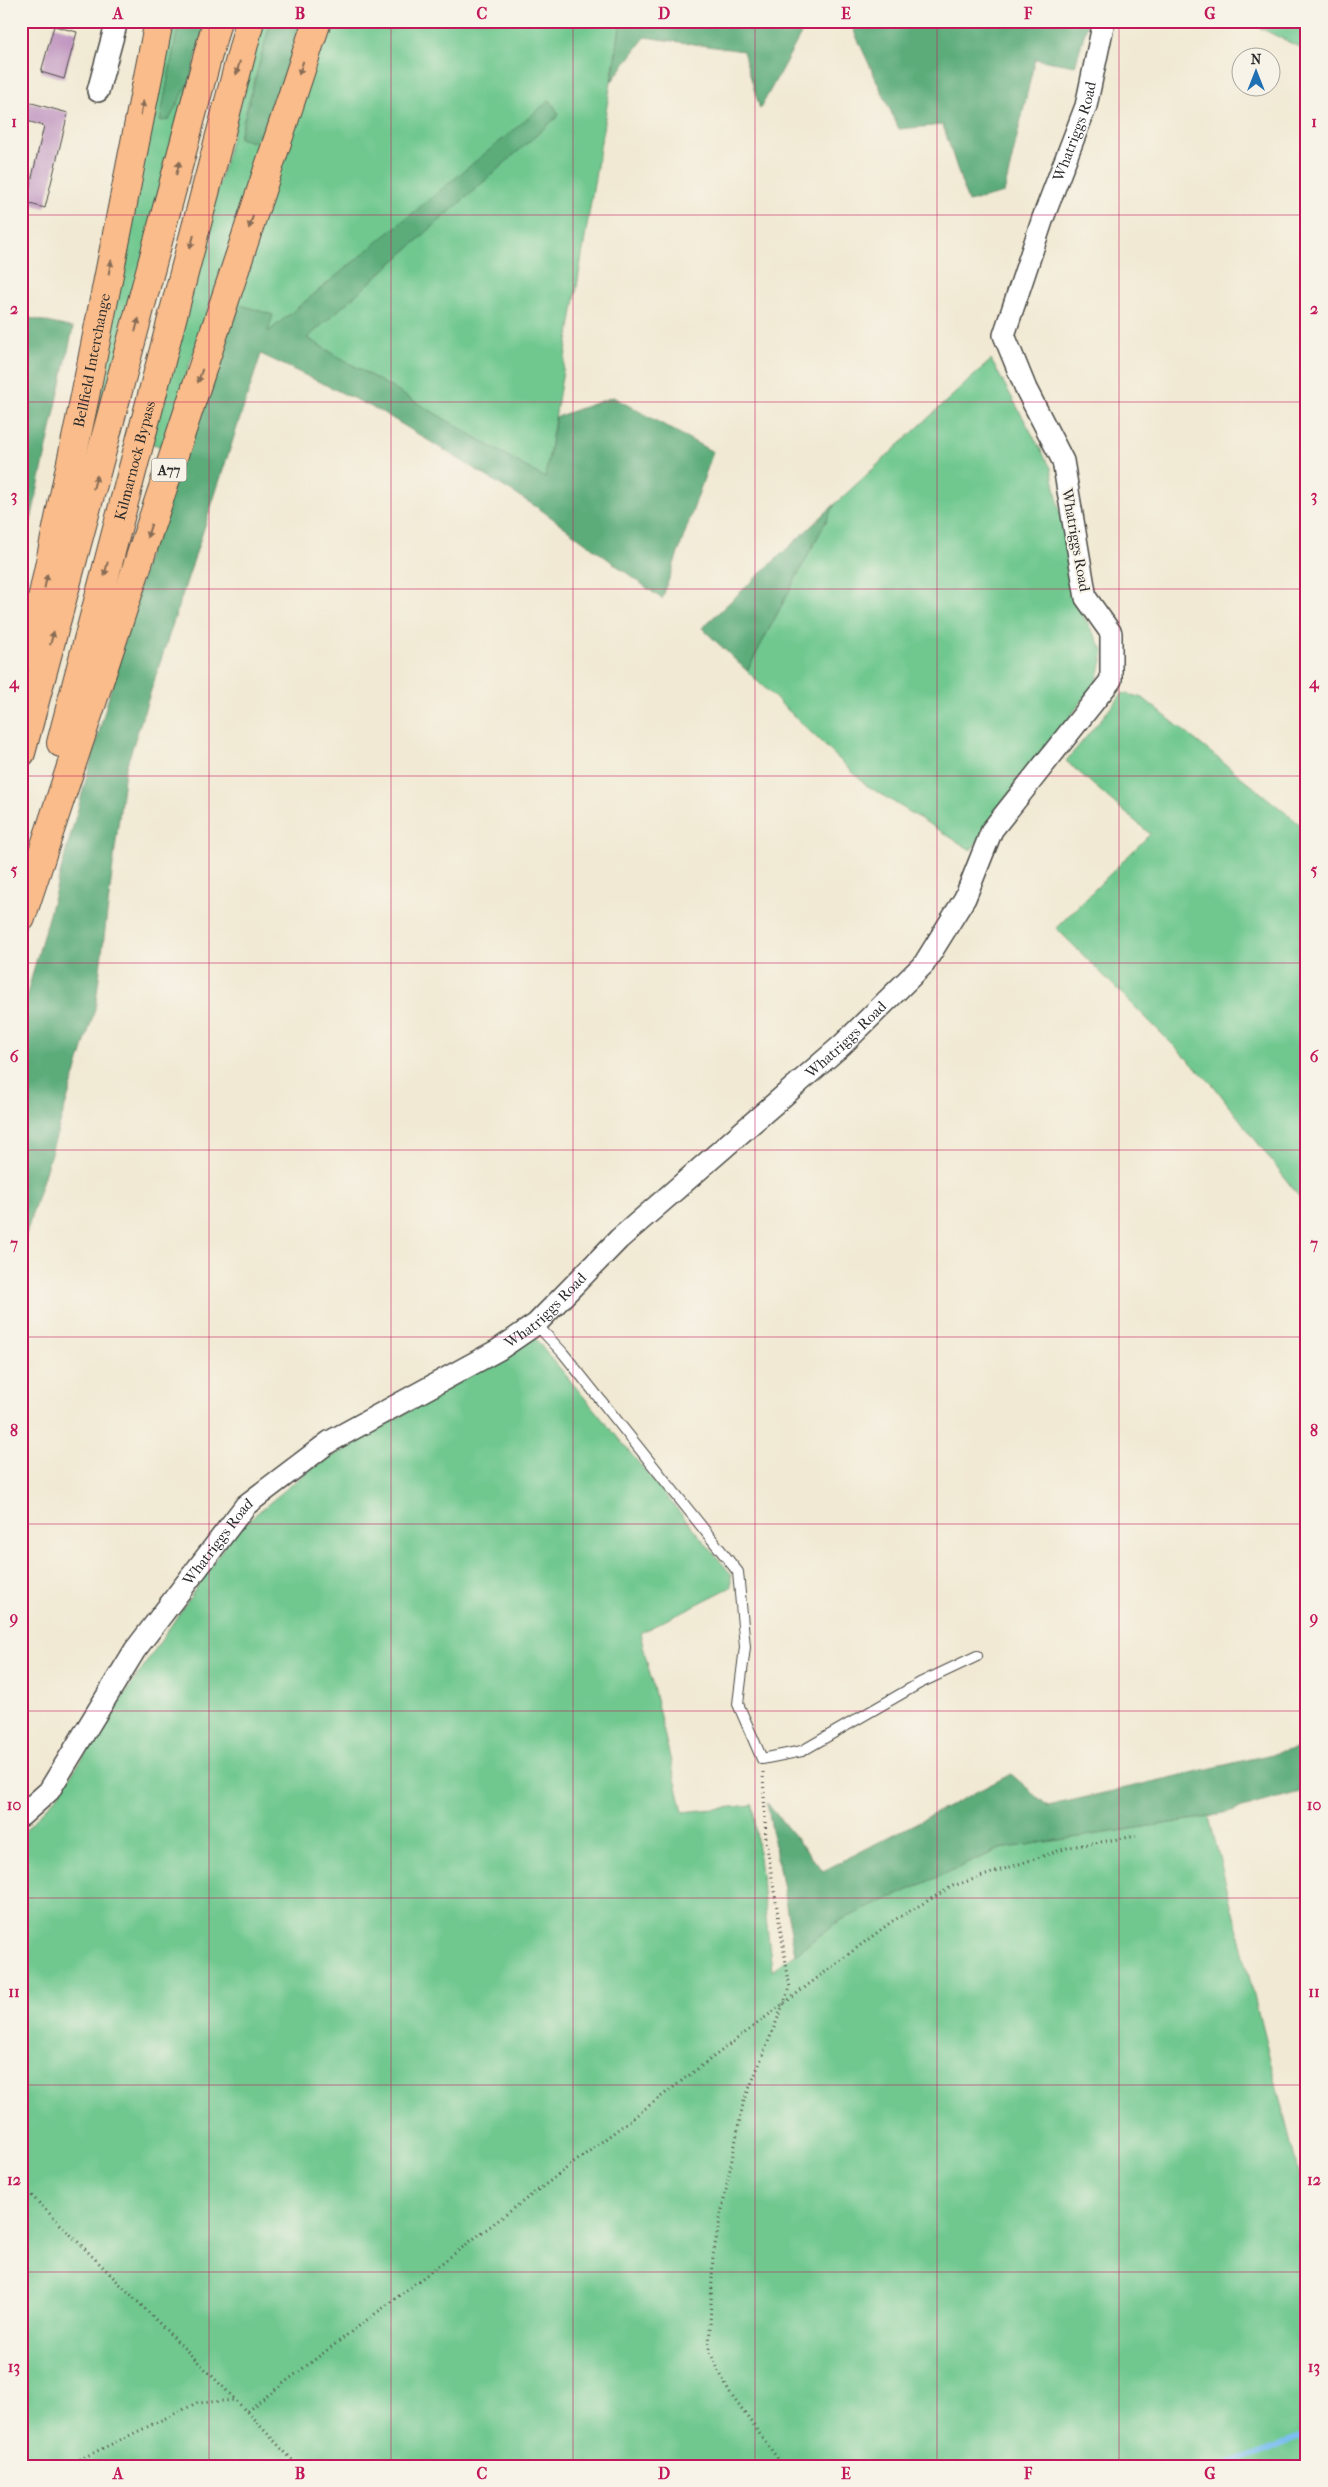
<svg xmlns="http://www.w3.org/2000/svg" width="1328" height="2487" font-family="'IM FELL French Canon',serif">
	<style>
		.green { fill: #70c88f; stroke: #4e7a5d }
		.forest { fill: #5cac7a; stroke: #446c52 }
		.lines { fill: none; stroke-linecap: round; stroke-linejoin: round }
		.stream { stroke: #7bbef1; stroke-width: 5.5 }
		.building { fill: #bf94c0 }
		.service-casing { stroke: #494844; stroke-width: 12 }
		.minor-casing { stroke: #494844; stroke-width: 24 }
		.trunk-casing { stroke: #494844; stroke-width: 30 }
		.path { stroke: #494844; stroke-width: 3; stroke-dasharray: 1 4; stroke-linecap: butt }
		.service { stroke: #fff; stroke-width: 10 }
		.minor { stroke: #fff; stroke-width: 21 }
		.trunk { stroke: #f9bc8a; stroke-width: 28 }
		.oneway { fill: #886c56 }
		.grid { fill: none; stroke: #c2185b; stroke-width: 1; stroke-opacity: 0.55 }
		.labels { text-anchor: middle; stroke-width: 4; stroke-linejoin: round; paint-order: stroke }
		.shield { fill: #f7f3e8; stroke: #686764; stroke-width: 1 }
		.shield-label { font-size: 14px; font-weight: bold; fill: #2b2b2b }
		.street-label { font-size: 15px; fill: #2b2b2b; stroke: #f7f3e8 }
		.neatline { fill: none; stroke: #c2185b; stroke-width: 2 }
		.grid-label { font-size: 16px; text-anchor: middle; font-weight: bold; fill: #c2185b }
	</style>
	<rect width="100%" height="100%" fill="#f7f3e8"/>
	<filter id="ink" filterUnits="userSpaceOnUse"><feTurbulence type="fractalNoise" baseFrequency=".02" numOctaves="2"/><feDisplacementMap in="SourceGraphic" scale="10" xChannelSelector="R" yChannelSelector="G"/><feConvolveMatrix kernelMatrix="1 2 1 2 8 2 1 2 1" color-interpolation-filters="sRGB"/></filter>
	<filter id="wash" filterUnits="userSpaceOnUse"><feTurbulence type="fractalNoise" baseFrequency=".0096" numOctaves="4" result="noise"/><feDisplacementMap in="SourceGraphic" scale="20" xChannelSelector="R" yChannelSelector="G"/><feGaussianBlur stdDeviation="1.12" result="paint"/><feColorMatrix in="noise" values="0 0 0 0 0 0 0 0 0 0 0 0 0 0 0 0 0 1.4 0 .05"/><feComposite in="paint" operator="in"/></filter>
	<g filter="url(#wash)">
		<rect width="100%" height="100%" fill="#f1e9d3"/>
		<path class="green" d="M171,21H179L160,121L169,120L191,78L100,425L89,423Z
			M262,21H271L239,137L252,142L271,122L183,384L164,448L151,443Z
			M326,21H621L545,479L307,338L559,115L551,101L267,333L232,302Z
			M1246,21H1307V51Z
			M991,360L1051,468L1080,610L1104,652L1097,681L971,850L866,785L747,671L835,504Z
			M1123,693L1143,698L1307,830V1207L1214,1086L1056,928L1150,834L1066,761Z
			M534,1337L731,1574V1587L640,1633L683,1812L753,1805L772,1970L839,1921L1000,1849L1209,1817L1307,2207V2466H21V1835L57,1796L233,1533L308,1471Z"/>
		<path class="forest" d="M179,21H206L191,78L169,120L160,121Z
			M271,21H304L271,122L252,142L239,138Z
			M621,21H808L760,109L743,51L645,37L612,81Z
			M820,21H1088L1075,66L1035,59L1004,193L968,202L943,125L899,129L852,27Z
			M550,100L559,115L307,338L545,478L556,417L613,397L713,452L662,599L540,509L382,412L261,354L125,770L95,1009L21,1251V1016L162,503L232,302L273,315L268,332Z
			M21,316L73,328L21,566Z
			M835,504L747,671L702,628Z
			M1307,1746V1790L1209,1817L1000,1849L839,1921L795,1954L767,1803L823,1871L1011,1774L1048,1806Z"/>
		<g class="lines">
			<path class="stream" d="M1223,2466L1307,2435"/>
		</g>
		<g id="blocks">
			<path class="building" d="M54,26L77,32L64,79L41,72Z
				M21,100L68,113L45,208L26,203L44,126L21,119Z"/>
		</g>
	</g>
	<g filter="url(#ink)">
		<use href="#blocks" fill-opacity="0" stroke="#494844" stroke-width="1"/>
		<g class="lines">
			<g class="service-casing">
				<path id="service" d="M536,1324L563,1353L738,1572L745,1647L738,1704L762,1759L802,1751L920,1683L977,1656"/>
			</g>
			<g class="minor-casing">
				<g id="minor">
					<path d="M98,91L117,21"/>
					<path id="s1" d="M21,1816L49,1791L135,1650L246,1505L329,1442L498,1350L536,1324L619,1239L842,1045L924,964L965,898L992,830L1111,680V633L1086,598L1063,461L1026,389L1004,335L1043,218L1086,106L1104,21"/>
				</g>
			</g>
			<g class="trunk-casing">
				<g id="trunk">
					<path id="s2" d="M30,656L84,401L159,21"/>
					<path id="s3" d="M61,743L250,21"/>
					<path d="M21,753L217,21"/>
					<path d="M21,918L317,21"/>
				</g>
			</g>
			<path class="path" d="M763,1772L766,1841L790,1988L743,2104L713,2255L709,2350L729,2392L783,2466
				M21,2185L227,2391L298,2466
				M247,2411L891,1922L953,1886L1070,1847L1136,1836
				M66,2466L197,2403L236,2400"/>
			<use href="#service" class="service"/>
			<use href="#minor" class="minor"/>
			<use href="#trunk" class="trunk"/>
		</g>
		<defs><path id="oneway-solid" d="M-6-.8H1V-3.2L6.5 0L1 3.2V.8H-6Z" transform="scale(1.25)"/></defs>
		<g class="oneway">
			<use href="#oneway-solid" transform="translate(238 68) rotate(105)"/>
			<use href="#oneway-solid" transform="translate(301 68) rotate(108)"/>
			<use href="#oneway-solid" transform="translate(142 108) rotate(-79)"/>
			<use href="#oneway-solid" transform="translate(178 168) rotate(-75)"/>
			<use href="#oneway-solid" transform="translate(251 222) rotate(108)"/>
			<use href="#oneway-solid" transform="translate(192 242) rotate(105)"/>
			<use href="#oneway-solid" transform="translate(110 267) rotate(-79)"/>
			<use href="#oneway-solid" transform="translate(137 325) rotate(-75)"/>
			<use href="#oneway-solid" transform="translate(200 376) rotate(108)"/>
			<use href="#oneway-solid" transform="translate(95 482) rotate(-75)"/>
			<use href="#oneway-solid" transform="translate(149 531) rotate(108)"/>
			<use href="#oneway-solid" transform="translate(106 569) rotate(104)"/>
			<use href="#oneway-solid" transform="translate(46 581) rotate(-78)"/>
			<use href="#oneway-solid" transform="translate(52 638) rotate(-75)"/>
		</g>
	</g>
	<path class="grid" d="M209,21V2466M391,21V2466M573,21V2466M755,21V2466M937,21V2466M1119,21V2466M21,215H1307M21,402H1307M21,589H1307M21,776H1307M21,963H1307M21,1150H1307M21,1337H1307M21,1524H1307M21,1711H1307M21,1898H1307M21,2085H1307M21,2272H1307"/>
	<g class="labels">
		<rect class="shield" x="151.5" y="458.5" width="35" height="23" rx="4"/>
		<g class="shield-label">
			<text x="169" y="475">A77</text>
		</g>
		<g class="street-label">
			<text dy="5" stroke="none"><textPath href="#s1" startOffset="2184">Whatriggs Road</textPath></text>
			<text dy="5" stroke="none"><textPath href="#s2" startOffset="302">Bellfield Interchange</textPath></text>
			<text dy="5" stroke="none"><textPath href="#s3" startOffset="292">Kilmarnock Bypass</textPath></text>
			<text transform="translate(1076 540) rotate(80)" y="5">Whatriggs Road</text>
			<text dy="5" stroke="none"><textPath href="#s1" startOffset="1149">Whatriggs Road</textPath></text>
			<text dy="5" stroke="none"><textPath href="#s1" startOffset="744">Whatriggs Road</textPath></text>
			<text dy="5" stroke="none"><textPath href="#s1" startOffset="339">Whatriggs Road</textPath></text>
		</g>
	</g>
	<rect width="1328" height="2487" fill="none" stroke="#f7f3e8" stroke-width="55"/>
	<g transform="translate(1256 72)"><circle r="24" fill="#f7f3e8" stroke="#a5a39c"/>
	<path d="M0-4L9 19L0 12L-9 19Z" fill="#1f6fb2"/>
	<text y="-8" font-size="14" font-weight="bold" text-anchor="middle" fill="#2b2b2b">N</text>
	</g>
	<rect x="28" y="28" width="1272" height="2432" class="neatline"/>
	<g class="grid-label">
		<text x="118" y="19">A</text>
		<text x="300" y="19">B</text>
		<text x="482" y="19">C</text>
		<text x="664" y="19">D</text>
		<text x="846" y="19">E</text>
		<text x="1028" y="19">F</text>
		<text x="1210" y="19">G</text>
		<text x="14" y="127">1</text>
		<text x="1314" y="127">1</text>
		<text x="14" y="314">2</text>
		<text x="1314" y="314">2</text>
		<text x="14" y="501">3</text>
		<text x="1314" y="501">3</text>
		<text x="14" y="688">4</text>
		<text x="1314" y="688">4</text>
		<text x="14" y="875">5</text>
		<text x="1314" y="875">5</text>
		<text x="14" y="1062">6</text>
		<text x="1314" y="1062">6</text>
		<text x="14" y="1249">7</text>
		<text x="1314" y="1249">7</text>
		<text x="14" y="1436">8</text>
		<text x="1314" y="1436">8</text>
		<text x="14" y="1623">9</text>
		<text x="1314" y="1623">9</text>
		<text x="14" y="1810">10</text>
		<text x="1314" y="1810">10</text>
		<text x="14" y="1997">11</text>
		<text x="1314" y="1997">11</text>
		<text x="14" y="2185">12</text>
		<text x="1314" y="2185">12</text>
		<text x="14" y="2372">13</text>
		<text x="1314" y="2372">13</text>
		<text x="118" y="2479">A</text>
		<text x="300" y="2479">B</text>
		<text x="482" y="2479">C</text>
		<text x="664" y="2479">D</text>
		<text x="846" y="2479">E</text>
		<text x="1028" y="2479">F</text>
		<text x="1210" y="2479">G</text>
	</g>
</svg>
